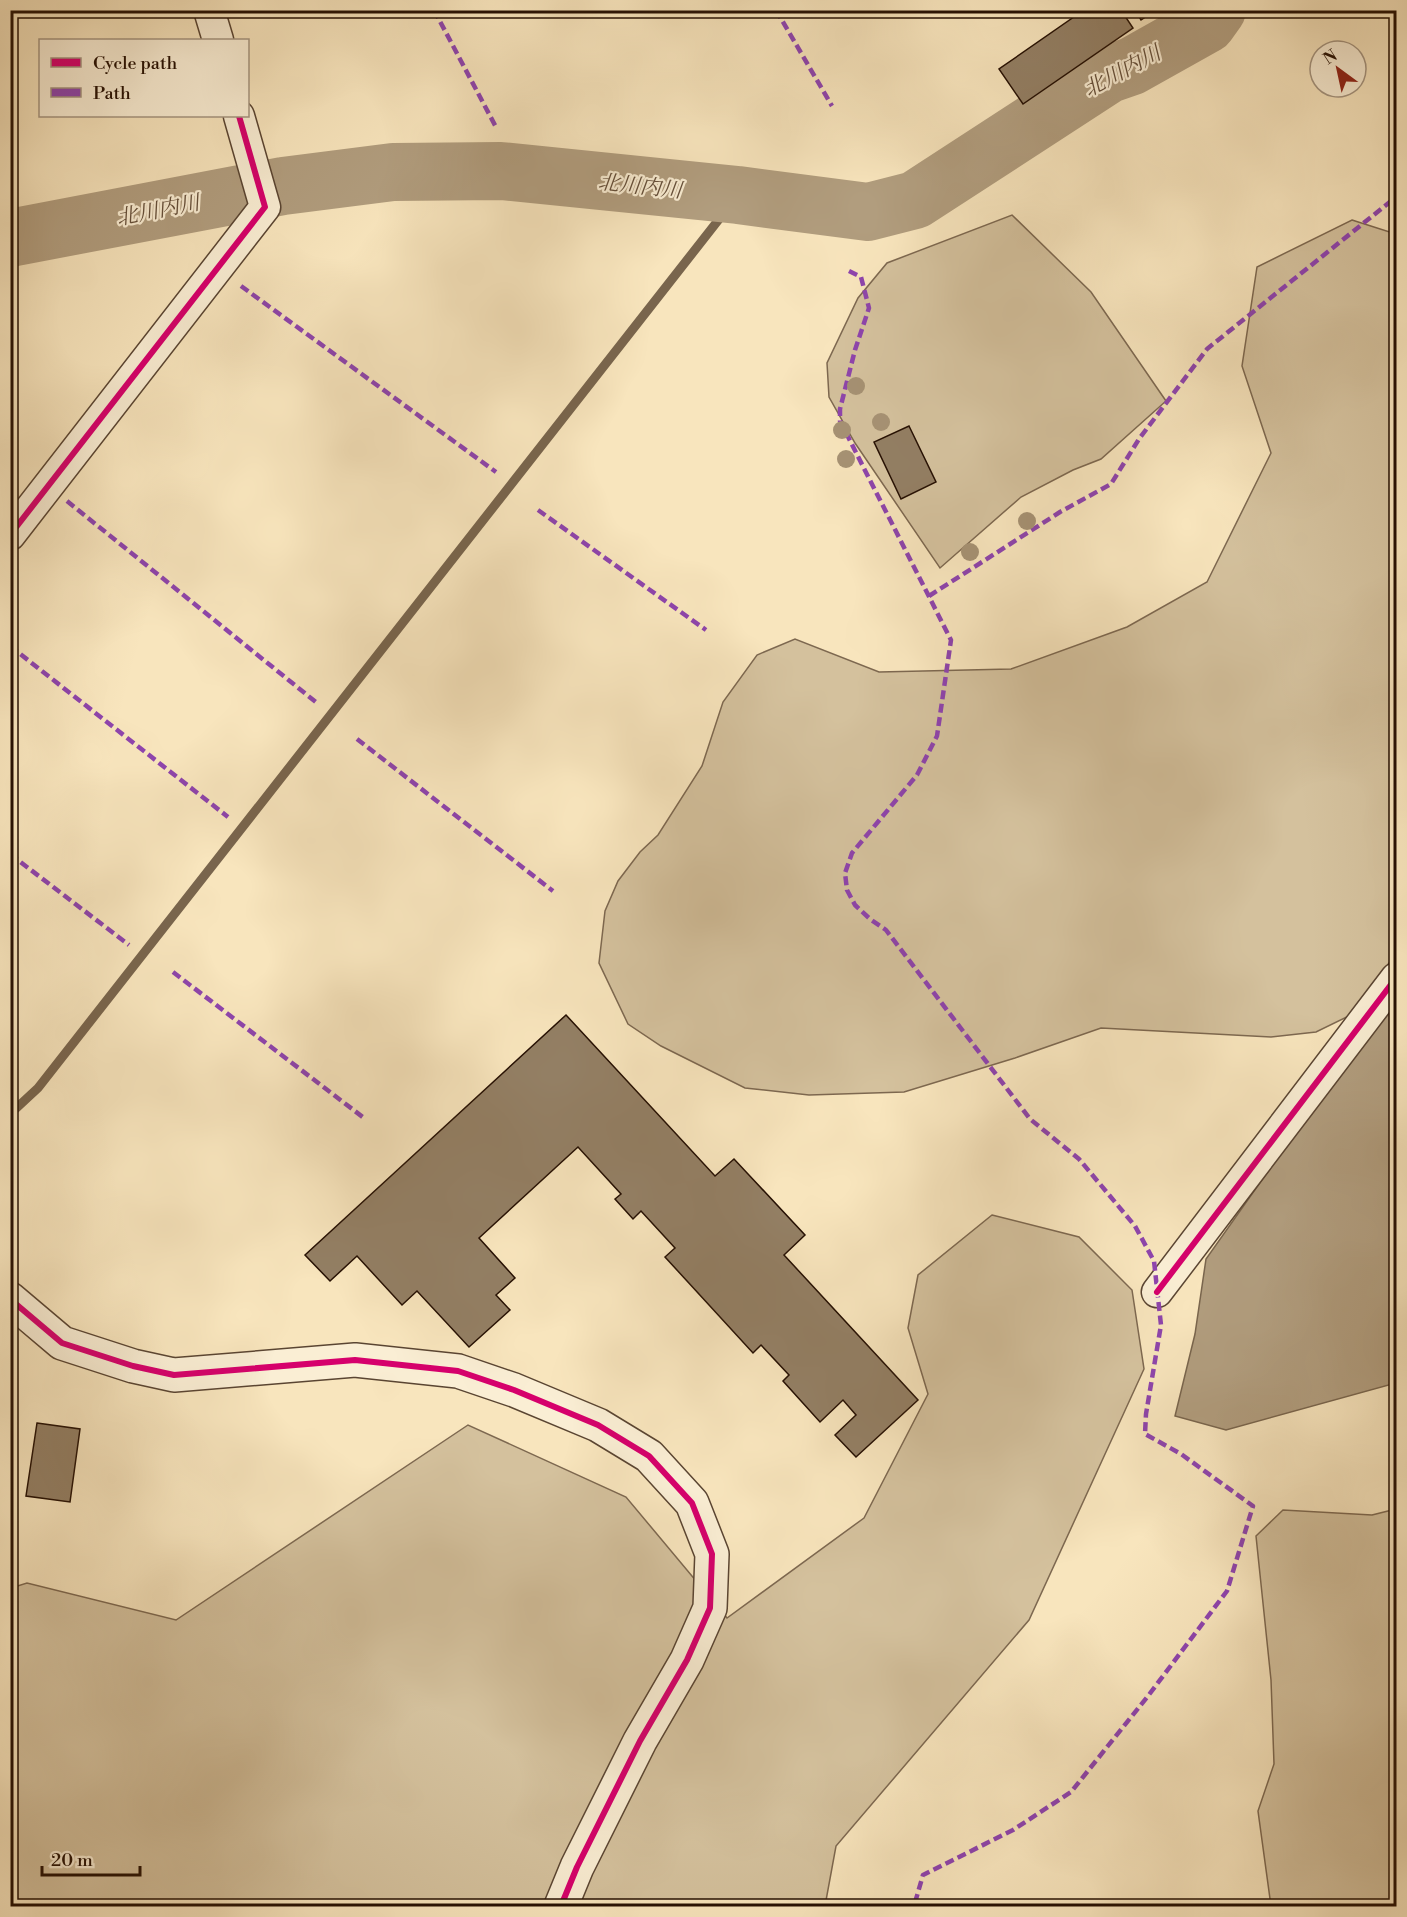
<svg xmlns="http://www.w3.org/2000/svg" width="1407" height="1917" font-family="'Libre Bodoni','Noto Serif JP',serif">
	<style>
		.green { fill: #d4c19d; stroke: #7d6850; stroke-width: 1.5 }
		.water { fill: #b19d7e; stroke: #79654d; stroke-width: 1.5 }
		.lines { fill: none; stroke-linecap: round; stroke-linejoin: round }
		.stream { stroke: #79654d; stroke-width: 9 }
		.river { stroke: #b19d7e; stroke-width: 58 }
		.building { fill: #937f64; stroke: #261003; stroke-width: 1.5 }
		.minor-casing { stroke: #5a4532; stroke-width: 33 }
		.tertiary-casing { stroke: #5a4532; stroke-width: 36 }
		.minor { stroke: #faeed4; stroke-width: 30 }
		.tertiary { stroke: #faeed4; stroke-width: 33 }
		.quiet { stroke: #8e44ad; stroke-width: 4.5; stroke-dasharray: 9 4.5; stroke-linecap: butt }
		.cycleway-casing { stroke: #faeed4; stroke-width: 10 }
		.cycleway { stroke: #d6006c; stroke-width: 6 }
		.tree { fill: #a69274 }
		.labels { text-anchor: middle; stroke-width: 4.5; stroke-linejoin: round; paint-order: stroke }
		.water-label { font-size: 21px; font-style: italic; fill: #654f3a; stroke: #faeed4 }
	</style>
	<rect width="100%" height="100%" fill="#f8e5bd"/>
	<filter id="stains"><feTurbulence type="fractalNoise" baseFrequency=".00333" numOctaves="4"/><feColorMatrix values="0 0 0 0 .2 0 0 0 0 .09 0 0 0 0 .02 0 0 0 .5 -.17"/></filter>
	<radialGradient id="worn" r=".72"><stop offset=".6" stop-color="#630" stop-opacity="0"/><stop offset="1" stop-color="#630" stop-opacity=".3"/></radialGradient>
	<path class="green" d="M1012,215L1091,292L1166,401L1101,459L1073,470L1021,497L940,568L855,443L829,397L827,363L858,298L887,263Z
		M1352,220L1396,234V952L1359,1011L1316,1032L1271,1037L1101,1028L1015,1058L904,1092L809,1095L745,1088L661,1046L628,1024L599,963L605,911L618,881L640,852L658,835L702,766L723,702L757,655L795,639L879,672L1011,669L1127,627L1207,582L1271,453L1242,366L1257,267Z
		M992,1215L1079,1237L1132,1290L1144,1369L1029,1620L836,1846L825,1906H11V1588L27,1583L176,1620L468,1425L626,1497L727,1618L864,1518L928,1394L908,1328L918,1275Z
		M1396,1509V1906H1271L1258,1811L1274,1764L1271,1680L1256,1536L1283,1510L1372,1515Z"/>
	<path class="water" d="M1396,1001V1383L1226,1430L1175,1416L1195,1334L1206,1259L1359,1043Z"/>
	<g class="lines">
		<path class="stream" d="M10,1114L38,1088L738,195"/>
		<path class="river" d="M10,238L283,186L393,172L501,171L738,195L868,212L915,200L1109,74L1132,66L1207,24L1217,10"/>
	</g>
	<path class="building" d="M1084,10H1121L1133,28L1023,104L999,69Z
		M1135,10H1156L1141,20Z
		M909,426L936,482L901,499L874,442Z
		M566,1015L715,1176L734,1159L805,1235L784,1255L918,1400L856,1457L835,1435L856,1415L843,1400L820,1422L783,1381L789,1375L761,1345L753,1353L665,1257L675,1248L641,1211L633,1219L615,1199L621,1194L578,1147L479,1238L515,1278L496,1295L510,1310L469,1347L417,1291L402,1305L357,1256L330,1281L305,1255Z
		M37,1423L80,1429L70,1502L26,1496Z"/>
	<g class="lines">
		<g class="minor-casing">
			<path id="minor" d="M209,10L218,40
				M10,535L265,207L239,116
				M1157,1292L1396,978"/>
		</g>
		<g class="tertiary-casing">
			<path id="tertiary" d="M10,1299L62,1343L133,1366L174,1375L355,1360L458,1371L514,1390L598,1425L649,1456L692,1503L712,1554L710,1608L687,1660L640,1741L577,1867L561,1906"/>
		</g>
		<use href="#minor" class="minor"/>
		<use href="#tertiary" class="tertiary"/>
		<path class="quiet" d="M434,10L497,129
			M776,10L832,106
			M849,271L861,277L869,308L855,350L840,409V421L951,640L937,736L917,775L852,853L845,873L847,890L855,905L870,919L886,930L1030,1119L1079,1159L1135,1226L1154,1261L1161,1325L1146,1414L1145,1434L1181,1454L1253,1506L1227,1591L1148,1696L1071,1792L1013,1830L923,1875L914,1906
			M241,286L496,472
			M10,483L11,484
			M67,501L317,703
			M538,510L706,630
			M929,596L1060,512L1111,484L1139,439L1207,349L1396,197
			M10,646L228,817
			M357,739L553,891
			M10,854L129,945
			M173,972L364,1118"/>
		<g class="cycleway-casing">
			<path id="cycleway" d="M10,535L265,207L239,116
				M1157,1292L1396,978
				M10,1299L62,1343L133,1366L174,1375L355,1360L458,1371L514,1390L598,1425L649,1456L692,1503L712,1554L710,1608L687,1660L640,1741L577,1867L561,1906"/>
		</g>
		<use href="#cycleway" class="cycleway"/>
	</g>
	<g class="tree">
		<circle cx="856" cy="386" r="9"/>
		<circle cx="881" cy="422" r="9"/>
		<circle cx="842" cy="430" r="9"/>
		<circle cx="846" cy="459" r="9"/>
		<circle cx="1027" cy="521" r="9"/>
		<circle cx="970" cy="552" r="9"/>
	</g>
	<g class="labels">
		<g class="water-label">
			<text transform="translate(1122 71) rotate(-28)" y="7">北川内川</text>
			<text transform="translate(640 186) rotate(6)" y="7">北川内川</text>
			<text transform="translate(158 210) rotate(-11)" y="7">北川内川</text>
		</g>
	</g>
	<rect width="1407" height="1917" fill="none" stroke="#f8e5bd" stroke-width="36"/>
	<rect x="12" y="12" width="1383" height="1893" fill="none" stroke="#261003" stroke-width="3"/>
	<rect x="18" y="18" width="1371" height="1881" fill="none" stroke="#261003" stroke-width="1.5"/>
	<rect x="39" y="39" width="210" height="78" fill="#faeed4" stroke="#a59580" stroke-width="1.5"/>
	<rect x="51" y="58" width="30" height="9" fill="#d6006c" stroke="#a59580" stroke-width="1.5"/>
	<text x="93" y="69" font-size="18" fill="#261003">Cycle path</text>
	<rect x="51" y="88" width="30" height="9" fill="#8e44ad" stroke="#a59580" stroke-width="1.5"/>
	<text x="93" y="99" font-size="18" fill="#261003">Path</text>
	<g transform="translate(1338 69) rotate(327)"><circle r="28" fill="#faeed4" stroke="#a59580" stroke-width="1.5"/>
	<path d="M0-4.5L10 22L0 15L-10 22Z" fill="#8f2418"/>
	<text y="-9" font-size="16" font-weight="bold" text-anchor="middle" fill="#261003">N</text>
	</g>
	<path d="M42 1866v9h98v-9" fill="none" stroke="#261003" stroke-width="3"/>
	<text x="51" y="1866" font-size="18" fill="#261003" stroke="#faeed4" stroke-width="4.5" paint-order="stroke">20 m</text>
	<rect width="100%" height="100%" filter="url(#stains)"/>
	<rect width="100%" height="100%" fill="url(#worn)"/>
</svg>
